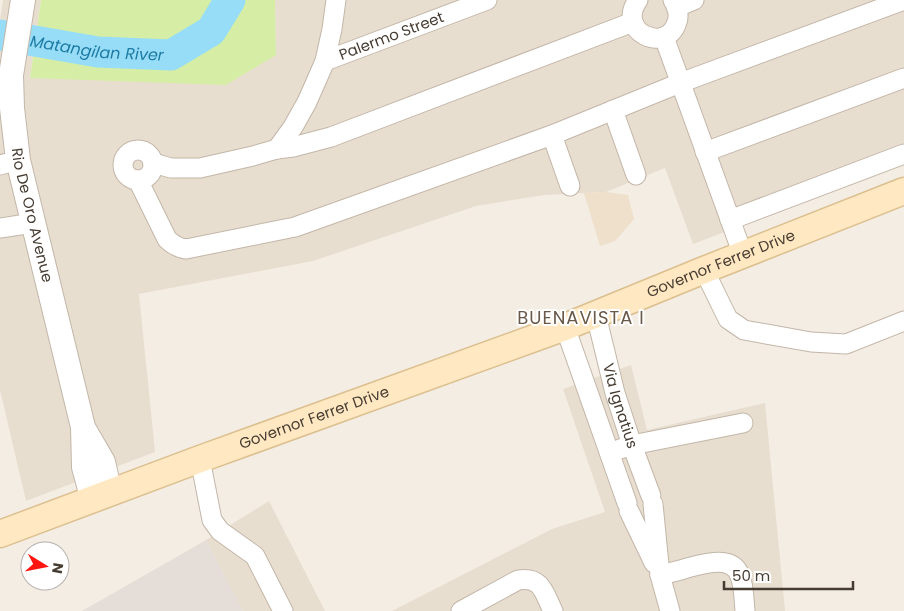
<svg xmlns="http://www.w3.org/2000/svg" width="904" height="611" font-family="Poppins,sans-serif">
	<style>
		.residential { fill: #e8ded0 }
		.industrial { fill: #e5ded8 }
		.education { fill: #efe0cb }
		.green { fill: #d6eda6 }
		.lines { fill: none; stroke-linecap: round; stroke-linejoin: round }
		.river { stroke: #97ddf8; stroke-width: 31 }
		.minor-casing { stroke: #c3b6a8; stroke-width: 21 }
		.tertiary-casing { stroke: #c3b6a8; stroke-width: 26 }
		.secondary-casing { stroke: #dcbf8f; stroke-width: 29 }
		.minor { stroke: #fff; stroke-width: 19 }
		.tertiary { stroke: #fff; stroke-width: 24 }
		.secondary { stroke: #ffe8c2; stroke-width: 26 }
		.labels { text-anchor: middle; stroke-width: 4; stroke-linejoin: round; paint-order: stroke }
		.street-label { font-size: 15px; fill: #463c32; stroke: #fff }
		.water-label { font-size: 16px; font-style: italic; fill: #1e7ca4; stroke: #fff }
		.quarter-label { font-size: 18px; letter-spacing: 1px; fill: #6a5848; stroke: #fff }
	</style>
	<rect width="100%" height="100%" fill="#f4ede3"/>
	<path class="residential" d="M3,0H41L30,78L276,55L275,0H904V163L693,244L665,168L606,192L544,195L476,206L313,261L139,294L155,452L26,501L0,390V20Z
		M631,365L647,430L765,403L785,611H392L552,529L605,512L563,389Z
		M269,501L325,611H243L206,540Z"/>
	<path class="industrial" d="M206,540L243,611H82L194,547Z"/>
	<path class="education" d="M606,192L628,195L634,219L615,241L600,246L584,193Z"/>
	<path class="green" d="M41,0H275L276,55L226,85L30,78Z"/>
	<g class="lines">
		<path class="river" id="s1" d="M0,35L98,52L171,55L211,31L230,0"/>
		<g class="minor-casing">
			<g id="minor">
				<path d="M638,0C615,32 667,55 677,22C680,14 677,7 673,0"/>
				<path d="M677,7L694,0"/>
				<path d="M664,37L743,255"/>
				<path id="s2" d="M325,61L487,0"/>
				<path d="M613,110L636,175"/>
				<path d="M552,135L570,186"/>
				<path d="M277,149L293,127L307,102L325,61L332,29L336,0"/>
				<circle cx="138" cy="165" r="15"/>
				<path d="M705,152L904,78"/>
				<path d="M153,163L171,168H200L253,156L277,149L293,147L331,137L633,22"/>
				<path d="M0,165L18,160"/>
				<path d="M138,180L167,239C173,245 178,248 186,249L295,227L552,135L680,83L904,0"/>
				<path d="M730,220L904,154"/>
				<path d="M0,228L33,223"/>
				<path d="M704,270L728,319L744,330L811,342L846,344L904,321"/>
				<path id="s3" d="M596,315L615,393L632,445L651,496"/>
				<path d="M565,327L627,503"/>
				<path d="M620,449L632,445L743,423"/>
				<path d="M200,459L212,520L220,531L255,556L283,611"/>
				<path d="M653,504L660,575L670,611"/>
				<path d="M629,511L654,563"/>
				<path d="M660,575C669,573 678,571 687,568C703,564 733,554 740,576C744,586 744,600 745,611"/>
				<path d="M461,611L518,580C542,576 544,593 553,611"/>
			</g>
		</g>
		<g class="tertiary-casing">
			<g id="tertiary">
				<path id="s4" d="M23,0L11,75L12,108L18,160L83,427L84,467L93,500"/>
				<path d="M85,431L103,462L110,493"/>
			</g>
		</g>
		<g class="secondary-casing">
			<g id="secondary">
				<path id="s5" d="M0,534L200,459L565,327L704,270L904,191"/>
			</g>
		</g>
		<use href="#minor" class="minor"/>
		<use href="#tertiary" class="tertiary"/>
		<use href="#secondary" class="secondary"/>
	</g>
	<g class="labels">
		<g class="street-label">
			<text dy="5" stroke="none"><textPath href="#s2" startOffset="71">Palermo Street</textPath></text>
			<text dy="5" stroke="none"><textPath href="#s4" startOffset="218">Rio De Oro Avenue</textPath></text>
			<text dy="5" stroke="none"><textPath href="#s5" startOffset="770">Governor Ferrer Drive</textPath></text>
			<text dy="5" stroke="none"><textPath href="#s3" startOffset="94">Via Ignatius</textPath></text>
			<text dy="5" stroke="none"><textPath href="#s5" startOffset="335">Governor Ferrer Drive</textPath></text>
		</g>
		<g class="water-label">
			<text dy="6" stroke="none"><textPath href="#s1" startOffset="98">Matangilan River</textPath></text>
		</g>
		<g class="quarter-label">
			<text x="581" y="324">BUENAVISTA I</text>
		</g>
	</g>
	<g transform="translate(45 566) rotate(100)"><circle r="24" fill="#ffffff" stroke="#b5b1ad"/>
	<path d="M0-4L9 19L0 12L-9 19Z" fill="#ff150f"/>
	<text y="-8" font-size="14" font-weight="bold" text-anchor="middle" fill="#463c32">N</text>
	</g>
	<path d="M724 581v8h129v-8" fill="none" stroke="#463c32" stroke-width="2.5"/>
	<text x="732" y="581" font-size="15" fill="#463c32" stroke="#ffffff" stroke-width="4" paint-order="stroke">50 m</text>
</svg>
